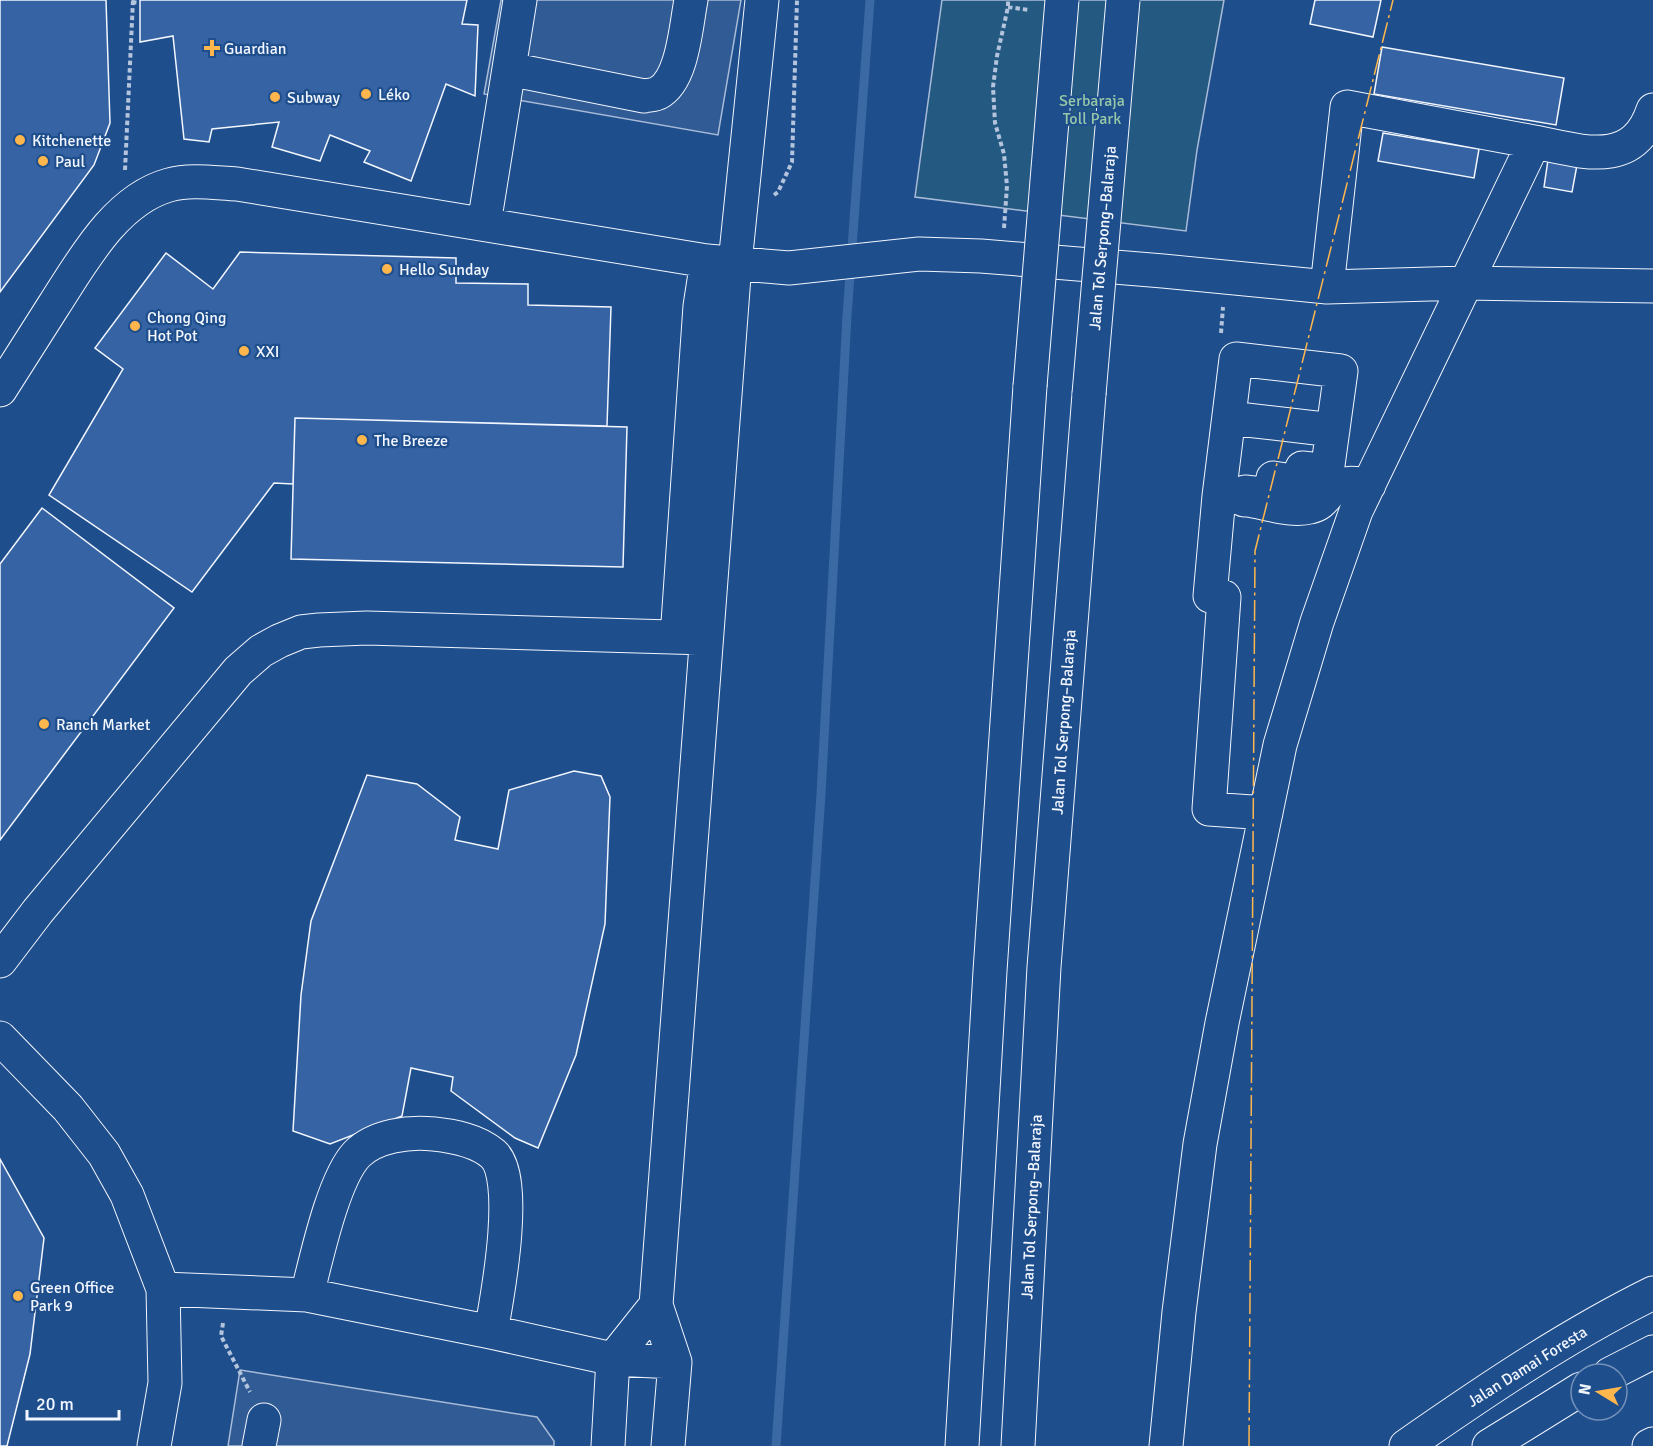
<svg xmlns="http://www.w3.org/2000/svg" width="1653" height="1446" font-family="Signika,sans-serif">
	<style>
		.green { fill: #245a82; stroke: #a8bbd7; stroke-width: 1.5 }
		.parking { fill: #305b95; stroke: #a8bbd7; stroke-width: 1.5 }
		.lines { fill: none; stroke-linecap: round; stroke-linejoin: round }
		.stream { stroke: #3b69a3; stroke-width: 9 }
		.building { fill: #3563a3; stroke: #f2f6ff; stroke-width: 1.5 }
		.minor-casing { stroke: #f2f6ff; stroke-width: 35 }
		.major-casing { stroke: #f2f6ff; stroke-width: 35 }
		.highway-casing { stroke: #f2f6ff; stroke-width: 35 }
		.path { stroke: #b3c4dc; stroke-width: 4; stroke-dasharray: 4.5 3; stroke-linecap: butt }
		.minor { stroke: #1f4e8c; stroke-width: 33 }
		.major { stroke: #1f4e8c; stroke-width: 33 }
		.highway { stroke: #1f4e8c; stroke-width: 33 }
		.highway-bridge-casing { stroke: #f2f6ff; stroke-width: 35; stroke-linecap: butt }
		.highway-bridge { stroke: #1f4e8c; stroke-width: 33 }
		.power { stroke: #ffb74d; stroke-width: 1.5; stroke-dasharray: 21 4.5 3 4.5; stroke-linecap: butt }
		.poi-dot { fill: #ffb74d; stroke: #1f4e8c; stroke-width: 2 }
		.labels { text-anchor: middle; stroke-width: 4.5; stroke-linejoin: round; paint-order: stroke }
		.poi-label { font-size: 16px; fill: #f2f6ff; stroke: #1f4e8c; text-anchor: start }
		.park-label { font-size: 16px; fill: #97c8a6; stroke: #1f4e8c }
		.street-label { font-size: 16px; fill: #f2f6ff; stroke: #1f4e8c }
	</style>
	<rect width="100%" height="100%" fill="#1f4e8c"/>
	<path class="green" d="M942,0H1224L1197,150L1186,231L915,197Z"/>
	<path class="parking" d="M501,0H741L718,135L484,94Z
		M240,1370L537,1417L554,1441V1446H228Z"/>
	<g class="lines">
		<path class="stream" d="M776,1446L821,794L847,316L870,0"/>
	</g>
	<path class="building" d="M0,0H106L110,123L94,165L0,292Z
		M140,0H467L462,24L478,25L475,96L446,84L411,181L364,162L370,151L330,135L320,161L272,147L279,122L212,129L209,142L184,139L173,36L140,42Z
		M1315,0H1381L1373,37L1310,24Z
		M1382,47L1564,78L1556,125L1374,94Z
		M1383,133L1479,149L1474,178L1378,161Z
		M1548,160L1577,165L1572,192L1544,187Z
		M240,252L456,258V283L528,284V305L611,307L607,426L295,418L293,484L274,483L192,592L49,495L123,369L95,348L166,253L213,289Z
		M295,418L627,427L623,567L291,559Z
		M42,508L174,608L0,840V564Z
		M574,771L601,776L610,797L605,924L576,1055L538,1148L515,1138L451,1091L453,1077L411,1068L402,1116L330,1144L293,1131L301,995L311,921L367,775L417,784L460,817L455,840L498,849L509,790Z
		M0,1159L44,1238L30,1354L7,1446H0Z"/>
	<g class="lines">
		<g class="minor-casing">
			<path id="minor" d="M509,69L644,96C649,95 655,95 658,93C683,80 686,25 691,0
				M484,224L520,0
				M1327,287L1347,107L1534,142
				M0,390C18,362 36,333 54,305C82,262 115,200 169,185C190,179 215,183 237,184L707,261L789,268L919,254L981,256L1163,271L1327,287L1465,283L1653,286
				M1229,418L1333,430
				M1244,500L1245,492L1272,495L1273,478L1299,482L1302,468L1321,470L1328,465L1341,371L1236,359L1219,496L1210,596L1224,597L1209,809L1266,813
				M1248,500C1267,503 1292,512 1310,507C1325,504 1325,493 1336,487C1346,481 1358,484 1369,485
				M677,637L700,306L707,261
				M0,961L38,911L238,671L261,651L279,641L301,632L319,630L367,628L706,638
				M0,1038L68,1108L104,1154L127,1195L163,1289L165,1383L154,1446
				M163,1289L307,1295L491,1332L613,1359L675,1362
				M307,1295C316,1260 333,1179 357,1154C375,1136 409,1131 434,1134C453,1136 477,1140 493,1154C520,1178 497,1298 491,1332
				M259,1446L264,1420
				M608,1446L613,1359L656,1305
				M668,1446L675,1362L656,1305L735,263L762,0
				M1166,1446L1179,1312L1200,1144L1222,1023L1280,745L1317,622L1356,511L1534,142C1581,151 1633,170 1653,110
				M1649,1446L1653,1444"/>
		</g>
		<g class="major-casing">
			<path id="major" d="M1610,1374L1653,1352
				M1406,1446C1485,1391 1566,1336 1653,1293
				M1489,1446L1581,1389"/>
		</g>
		<g class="highway-casing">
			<path id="highway" d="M962,1446L990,971L1030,386
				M1018,1446L1044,967L1089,394"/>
		</g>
		<path class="path" d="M132,2L140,3
			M1008,7L1029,10
			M125,170L133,0
			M774,195L778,192L792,162L797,0
			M1004,228L1007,186L1004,154L995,123L993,87L997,56L1008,7V0
			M1221,333L1223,307
			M223,1323L221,1336L250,1392"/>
		<use href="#minor" class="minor"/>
		<use href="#major" class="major"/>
		<use href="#highway" class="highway"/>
		<g class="highway-bridge-casing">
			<path id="highway-bridge" d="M1030,386L1062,0
				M1089,394L1123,0"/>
		</g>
		<use href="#highway-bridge" class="highway-bridge"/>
		<path class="power" d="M1249,1446L1255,551L1393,0"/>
	</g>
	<g class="poi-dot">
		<path d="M209 39h6v6h6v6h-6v6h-6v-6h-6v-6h6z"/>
		<circle cx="366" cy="94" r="6"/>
		<circle cx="275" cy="97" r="6"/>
		<circle cx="20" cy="140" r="6"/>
		<circle cx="43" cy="161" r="6"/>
		<circle cx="387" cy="269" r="6"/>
		<circle cx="135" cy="326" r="6"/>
		<circle cx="244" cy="351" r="6"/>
		<circle cx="362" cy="440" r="6"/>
		<circle cx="44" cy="724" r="6"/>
		<circle cx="18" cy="1296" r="6"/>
	</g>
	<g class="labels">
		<g class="poi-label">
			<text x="224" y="54">Guardian</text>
			<text x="378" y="100">Léko</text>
			<text x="287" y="103">Subway</text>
			<text x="32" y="146">Kitchenette</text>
			<text x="55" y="167">Paul</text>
			<text x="399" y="275">Hello Sunday</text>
			<text x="147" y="323">Chong Qing<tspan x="147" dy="18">Hot Pot</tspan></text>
			<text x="256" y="357">XXI</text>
			<text x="374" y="446">The Breeze</text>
			<text x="56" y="730">Ranch Market</text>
			<text x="30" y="1293">Green Office<tspan x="30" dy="18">Park 9</tspan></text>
		</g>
		<g class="park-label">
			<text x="1092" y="106">Serbaraja<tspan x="1092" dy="18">Toll Park</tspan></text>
		</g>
		<g class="street-label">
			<text transform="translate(1102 238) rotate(-85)" y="6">Jalan Tol Serpong–Balaraja</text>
			<text transform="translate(1063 722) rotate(-86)" y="6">Jalan Tol Serpong–Balaraja</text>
			<text transform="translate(1031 1207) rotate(-87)" y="6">Jalan Tol Serpong–Balaraja</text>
			<text transform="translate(1527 1366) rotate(-32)" y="6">Jalan Damai Foresta</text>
		</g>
	</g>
	<g transform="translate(1599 1392) rotate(281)"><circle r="28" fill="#1f4e8c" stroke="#7391ba" stroke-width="1.5"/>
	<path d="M0-4.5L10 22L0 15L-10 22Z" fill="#ffb74d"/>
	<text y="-9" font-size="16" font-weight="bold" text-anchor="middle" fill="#f2f6ff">N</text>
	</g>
	<path d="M27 1410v9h92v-9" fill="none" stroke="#f2f6ff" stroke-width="3"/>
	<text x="36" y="1410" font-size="18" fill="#f2f6ff" stroke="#1f4e8c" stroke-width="4.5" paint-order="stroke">20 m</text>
</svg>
